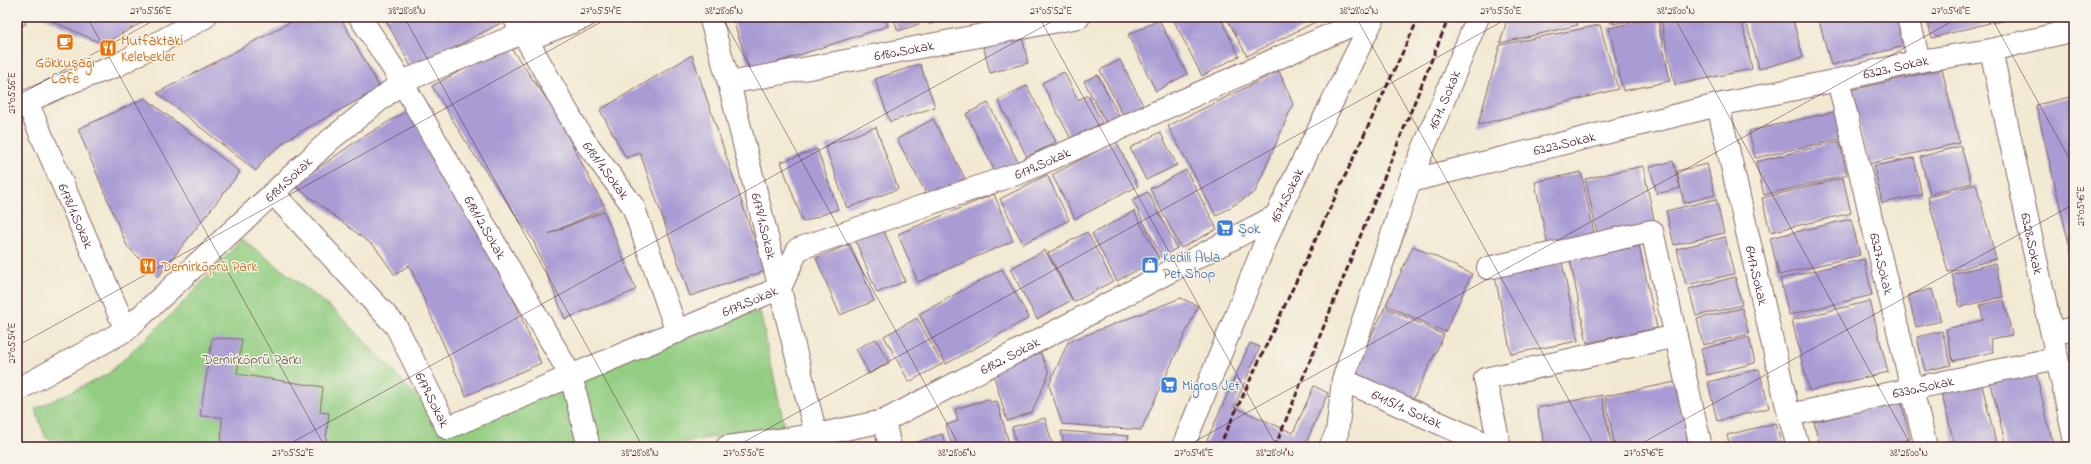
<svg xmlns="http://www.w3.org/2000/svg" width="2091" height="464" font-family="'Indie Flower',sans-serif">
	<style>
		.green { fill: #92cd81; stroke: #6e7656 }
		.building { fill: #a99bd4 }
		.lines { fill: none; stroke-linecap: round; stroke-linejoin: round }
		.minor-casing { stroke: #856665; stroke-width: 24 }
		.minor { stroke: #fff; stroke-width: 22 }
		.rail { stroke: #4a1f2b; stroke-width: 3; stroke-dasharray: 6 3; stroke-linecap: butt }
		.ticks { fill: none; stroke: #4a1f2b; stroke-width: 1; stroke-opacity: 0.45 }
		.labels { text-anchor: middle; stroke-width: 3; stroke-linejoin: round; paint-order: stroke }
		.food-label { font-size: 14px; fill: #c56008; stroke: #f7f3e8; text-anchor: start }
		.street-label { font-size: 14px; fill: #4a1f2b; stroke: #f7f3e8 }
		.shop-label { font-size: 14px; fill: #366cbe; stroke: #f7f3e8; text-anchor: start }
		.park-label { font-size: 14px; fill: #605345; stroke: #f7f3e8 }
		.neatline { fill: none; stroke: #4a1f2b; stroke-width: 1.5 }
		.ticks-label { font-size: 10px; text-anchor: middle; fill: #4a1f2b }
	</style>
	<rect width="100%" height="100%" fill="#f7f3e8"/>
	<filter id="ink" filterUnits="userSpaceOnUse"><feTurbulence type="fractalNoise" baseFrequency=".025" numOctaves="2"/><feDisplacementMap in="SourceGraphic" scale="8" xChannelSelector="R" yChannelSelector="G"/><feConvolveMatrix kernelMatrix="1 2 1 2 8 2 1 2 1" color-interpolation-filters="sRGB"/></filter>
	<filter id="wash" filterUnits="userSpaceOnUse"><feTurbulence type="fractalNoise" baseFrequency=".012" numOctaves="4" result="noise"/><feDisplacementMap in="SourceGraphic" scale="16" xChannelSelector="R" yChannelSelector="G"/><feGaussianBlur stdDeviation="0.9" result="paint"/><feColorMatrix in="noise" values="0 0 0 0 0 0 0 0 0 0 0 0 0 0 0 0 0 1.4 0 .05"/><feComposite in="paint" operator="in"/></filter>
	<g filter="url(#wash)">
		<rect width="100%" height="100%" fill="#f2e9d2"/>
		<path class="green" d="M242,239L339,314L423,403L456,417L608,351L760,311L784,425L658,447H97L46,438L35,409L108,374L174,312Z"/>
		<g id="blocks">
			<path class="building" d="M17,17H23L26,24L17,27Z
				M43,17H152L103,44Z
				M300,17H340L380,88L291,137L266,157L256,171L157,93Z
				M384,17H507L508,19L413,70Z
				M732,17H885L888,26L750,71Z
				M893,17H916L919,24L898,31Z
				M927,17H951L930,24Z
				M1172,17H1220L1239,56L1202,76Z
				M1226,17H1325L1247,56Z
				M1508,17H1576L1578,25L1500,43Z
				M1579,17H1600L1601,18L1581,23Z
				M1611,17H1643V18L1613,24Z
				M1657,17L1670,81L1623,91L1609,28Z
				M1680,17H1741L1752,69L1675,85L1661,21Z
				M1745,17H1792L1803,57L1759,69Z
				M1818,17H1905L1912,44L1831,65Z
				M1926,17H1987L1989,23L1932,38Z
				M1990,17H2018V18L1992,23Z
				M1159,20L1187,74L1156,91L1128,35Z
				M1600,25L1618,89L1478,125L1500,45Z
				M1021,32L1028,63L990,73L982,41Z
				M509,45L554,110L605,208L549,234L604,211L636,290L565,319L533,240L471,150L432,86Z
				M692,55L765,271L690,296L640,153L626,158L600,110Z
				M1120,60L1145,109L1125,119L1100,70Z
				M920,64L935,107L890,122L875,79Z
				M1942,69L1959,143L1868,164L1852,90Z
				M1279,71L1293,104L1255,192L1216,216L1168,126Z
				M1064,72L1078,100L1088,95L1102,123L1071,139L1042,83Z
				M1098,75L1119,116L1106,123L1084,81Z
				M1027,86L1056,142L1027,157L998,100Z
				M2074,96V261H2073L2036,105Z
				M145,98L240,172L158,277L127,246L78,129Z
				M988,103L1018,162L996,173L966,114Z
				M408,110L501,271L541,363L466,396L409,265L395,275L375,247L294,185L358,140Z
				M1837,111L1843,138L1755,158L1749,131Z
				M933,119L965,178L928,197L897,139Z
				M876,127L898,189L847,208L825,146Z
				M1160,132L1177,165L1146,180L1130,148Z
				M1116,141L1138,186L1075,219L1052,175Z
				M1839,141L1847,175L1764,195L1756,162Z
				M1961,146L1971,183L1930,194L1920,157Z
				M817,149L838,209L803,222L781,162Z
				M1914,158L1922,195L1882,203L1874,166Z
				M1673,161L1680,188L1657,194L1650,167Z
				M1707,164L1715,195L1684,203L1677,171Z
				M1643,166L1655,225L1598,237L1585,179Z
				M1186,170L1217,229L1181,248L1150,189Z
				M1581,172L1595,237L1548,247L1535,182Z
				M1047,175L1069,220L1023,244L1000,199Z
				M1843,178L1851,213L1770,232L1762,198Z
				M1976,184L1996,259L1948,272L1928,197Z
				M1148,192L1177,248L1162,257L1132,200Z
				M994,194L1013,241L918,282L898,234Z
				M1716,199L1724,233L1674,245L1666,211Z
				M1134,211L1159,258L1117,281L1092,234Z
				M1851,219L1860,255L1779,275L1770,238Z
				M882,226L905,281L877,293L854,237Z
				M1087,232L1113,281L1074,302L1048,253Z
				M1725,237L1734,274L1686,285L1677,249Z
				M850,244L874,301L840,315L816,258Z
				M1413,246L1472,274L1445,332L1386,305Z
				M1639,246L1657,328L1587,343L1570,260Z
				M1045,250L1072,300L1037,319L1010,269Z
				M1864,259L1872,295L1789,315L1780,279Z
				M1562,262L1578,341L1511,354L1495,276Z
				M1995,263L2003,297L1960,307L1952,274Z
				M1002,269L1029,318L946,364L919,314Z
				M1735,277L1742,305L1696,316L1689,289Z
				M1932,289L1941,321L1916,327L1908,295Z
				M1181,298L1198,306L1141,430L1062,424L1049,385L1068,342Z
				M2004,300L2012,335L1990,339L1993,352L1953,361L1946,329L1983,320L1980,305Z
				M1870,301L1888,372L1809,391L1792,320Z
				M1385,307L1444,335L1413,400L1354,372Z
				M1742,308L1749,334L1703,345L1697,319Z
				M917,318L942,364L909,382L884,336Z
				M1942,331L1951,365L1925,371L1917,337Z
				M1749,337L1755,363L1707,375L1701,349Z
				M212,338L242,339L237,374L323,387L320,412L329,413L325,447H221L222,417L200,416Z
				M876,339L889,363L869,374L856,349Z
				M1250,343L1260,347L1234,407L1293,433L1314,386L1328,393L1304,447H1204Z
				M1037,345L1049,373L1032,412L1007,421L992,369Z
				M2034,365L2053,444L2042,447H2006L1989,375Z
				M1759,369L1769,408L1717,421L1708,382Z
				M1981,381L1997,447H1955L1941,391Z
				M1676,382L1689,447H1615L1605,396Z
				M1602,395L1612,447H1545L1537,408Z
				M989,399L990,402L997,401L1010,447H952L946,425L958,421L955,409Z
				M1901,401L1910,439L1879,447H1820L1814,422Z
				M1045,418L1053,447H1017L1012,427Z
				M1776,423L1782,447H1730L1727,435Z
				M1061,431L1129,436L1126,447H1064Z
				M942,434L946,447H902Z"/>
		</g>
	</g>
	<g filter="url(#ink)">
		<use href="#blocks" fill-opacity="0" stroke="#856665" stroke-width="1"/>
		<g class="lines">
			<g class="minor-casing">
				<g id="minor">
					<path id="s1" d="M360,17L402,82L571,376L589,447"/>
					<path id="s2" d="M514,17L581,136L633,206L677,332"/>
					<path id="s3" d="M710,17L729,83L816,435"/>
					<path d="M1908,17L1919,61"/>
					<path id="s4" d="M1991,50L2074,437"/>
					<path id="s5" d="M1838,80L1926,447"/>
					<path id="s6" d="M729,83L1079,17"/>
					<path id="s7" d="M27,102L126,330"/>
					<path id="s8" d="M1718,105L1789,415L1798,447"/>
					<path d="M17,106L71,82L116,66L205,17"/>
					<path id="s9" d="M1410,181L1718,105L1838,80L1919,61L1991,50L2074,30"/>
					<path id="s10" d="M274,194L396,326L447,428L780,288L798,249L1022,172L1370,17"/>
					<path d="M1488,268L1652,231L1701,447"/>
					<path d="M2052,333L2074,328"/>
					<path id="s11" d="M1343,380L1493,447"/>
					<path id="s12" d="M17,390L126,330L330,140L402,82L522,33L536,36L585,17"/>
					<path id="s13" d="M1789,415L2057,358"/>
					<path d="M884,421L890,447"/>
					<path id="s14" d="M727,447L816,435L884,421L1276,216"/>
					<path id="s15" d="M1183,447L1276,216L1374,17"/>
					<path id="s16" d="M1330,447L1337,433L1343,380L1410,181L1478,17"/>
					<path d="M1500,447L1485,379L1676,336"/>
				</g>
			</g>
			<use href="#minor" class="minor"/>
			<path class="rail" d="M1219,447L1419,17
				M1275,447L1449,17"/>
		</g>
	</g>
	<path class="ticks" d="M87,17L325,447M404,17L643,447M722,17L960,447M1039,17L1277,447M1356,17L1595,447M1674,17L1912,447M1991,17L2074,167M17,96L160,17M17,346L610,17M284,447L1060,17M735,447L1510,17M1185,447L1960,17M1635,447L2074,204"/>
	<defs>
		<g id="cafe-square" transform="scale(0.9)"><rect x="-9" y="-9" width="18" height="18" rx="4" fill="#e8710a" stroke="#f7f3e8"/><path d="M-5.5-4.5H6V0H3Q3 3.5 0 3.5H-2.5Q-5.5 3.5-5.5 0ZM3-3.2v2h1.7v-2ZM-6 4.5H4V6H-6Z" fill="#fff"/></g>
		<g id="restaurant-square" transform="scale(0.9)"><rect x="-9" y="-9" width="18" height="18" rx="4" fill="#e8710a" stroke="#f7f3e8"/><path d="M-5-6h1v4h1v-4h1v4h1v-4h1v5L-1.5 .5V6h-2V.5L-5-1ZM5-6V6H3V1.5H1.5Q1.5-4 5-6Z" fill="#fff"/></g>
		<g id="supermarket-square" transform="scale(0.9)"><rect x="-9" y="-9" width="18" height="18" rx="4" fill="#3f7fe0" stroke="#f7f3e8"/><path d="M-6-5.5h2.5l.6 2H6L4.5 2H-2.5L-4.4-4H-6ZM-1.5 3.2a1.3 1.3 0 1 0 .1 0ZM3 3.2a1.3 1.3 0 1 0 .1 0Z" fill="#fff"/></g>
		<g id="shop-square" transform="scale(0.9)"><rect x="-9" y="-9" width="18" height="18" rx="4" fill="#3f7fe0" stroke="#f7f3e8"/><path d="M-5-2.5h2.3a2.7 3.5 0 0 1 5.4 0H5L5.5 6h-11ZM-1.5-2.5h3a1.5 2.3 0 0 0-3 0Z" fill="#fff"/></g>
	</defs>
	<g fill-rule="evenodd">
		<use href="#cafe-square" x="65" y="42"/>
		<use href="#restaurant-square" x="108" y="48"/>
		<use href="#supermarket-square" x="1225" y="228"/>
		<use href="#shop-square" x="1150" y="265"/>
		<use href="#restaurant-square" x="148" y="266"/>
		<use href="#supermarket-square" x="1169" y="385"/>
	</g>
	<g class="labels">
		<g class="food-label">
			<text x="121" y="45">Mutfaktaki<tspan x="121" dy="16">Kelebekler</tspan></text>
			<text x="65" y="67" text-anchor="middle">Gökkuşağı<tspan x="65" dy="16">Cafe</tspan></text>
			<text x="161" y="271">Demirköprü Park</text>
		</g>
		<g class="street-label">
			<text dy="5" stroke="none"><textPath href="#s6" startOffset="178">6180.Sokak</textPath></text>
			<text dy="5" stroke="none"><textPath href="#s9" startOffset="499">6323. Sokak</textPath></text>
			<text dy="5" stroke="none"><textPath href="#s16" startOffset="367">1671. Sokak</textPath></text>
			<text dy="5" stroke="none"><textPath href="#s9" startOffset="159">6323.Sokak</textPath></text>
			<text dy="5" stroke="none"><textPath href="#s10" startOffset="957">6179.Sokak</textPath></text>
			<text dy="5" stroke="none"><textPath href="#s2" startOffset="179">6181/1.Sokak</textPath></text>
			<text dy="5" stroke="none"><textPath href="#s12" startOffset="346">6181.Sokak</textPath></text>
			<text dy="5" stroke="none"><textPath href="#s15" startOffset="272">1671.Sokak</textPath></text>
			<text dy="5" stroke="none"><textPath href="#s7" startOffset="124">6178/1.Sokak</textPath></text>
			<text dy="5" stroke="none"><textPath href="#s3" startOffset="216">6179/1.Sokak</textPath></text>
			<text dy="5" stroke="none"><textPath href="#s1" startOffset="245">6181/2.Sokak</textPath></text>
			<text dy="5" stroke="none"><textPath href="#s4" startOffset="198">6328.Sokak</textPath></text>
			<text dy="5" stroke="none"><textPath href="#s5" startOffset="189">6327.Sokak</textPath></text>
			<text dy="5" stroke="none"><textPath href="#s8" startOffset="175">6417.Sokak</textPath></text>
			<text dy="5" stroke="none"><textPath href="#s10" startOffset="622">6179.Sokak</textPath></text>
			<text dy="5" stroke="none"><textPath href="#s14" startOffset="301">6182. Sokak</textPath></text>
			<text dy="5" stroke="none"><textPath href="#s13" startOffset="137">6330.Sokak</textPath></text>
			<text dy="5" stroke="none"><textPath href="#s10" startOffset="262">6179.Sokak</textPath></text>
			<text dy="5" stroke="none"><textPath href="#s11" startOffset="70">6415/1. Sokak</textPath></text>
		</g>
		<g class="shop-label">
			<text x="1238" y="233">Şok</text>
			<text x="1163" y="262">Kedili Abla<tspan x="1163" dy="16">Pet Shop</tspan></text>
			<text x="1182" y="390">Migros Jet</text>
		</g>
		<g class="park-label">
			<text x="252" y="364">Demirköprü Parkı</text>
		</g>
	</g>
	<rect width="2091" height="464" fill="none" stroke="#f7f3e8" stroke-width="44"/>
	<rect x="22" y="22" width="2047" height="420" class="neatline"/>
	<g class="ticks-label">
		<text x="151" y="14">27°05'56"E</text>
		<text x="407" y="14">38°28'08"N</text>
		<text x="601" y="14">27°05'54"E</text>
		<text x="724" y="14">38°28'06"N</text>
		<text x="1051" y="14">27°05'52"E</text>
		<text x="1359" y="14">38°28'02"N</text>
		<text x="1501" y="14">27°05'50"E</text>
		<text x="1676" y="14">38°28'00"N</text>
		<text x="1951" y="14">27°05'48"E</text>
		<text transform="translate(11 93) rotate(-90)" y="4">27°05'56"E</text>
		<text transform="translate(2080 206) rotate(-90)" y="4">27°05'46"E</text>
		<text transform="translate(11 343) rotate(-90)" y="4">27°05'54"E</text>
		<text x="293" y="456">27°05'52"E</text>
		<text x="640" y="456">38°28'08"N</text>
		<text x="744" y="456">27°05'50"E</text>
		<text x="957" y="456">38°28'06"N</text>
		<text x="1194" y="456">27°05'48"E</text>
		<text x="1275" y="456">38°28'04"N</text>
		<text x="1644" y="456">27°05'46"E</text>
		<text x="1909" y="456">38°28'00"N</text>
	</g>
</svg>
